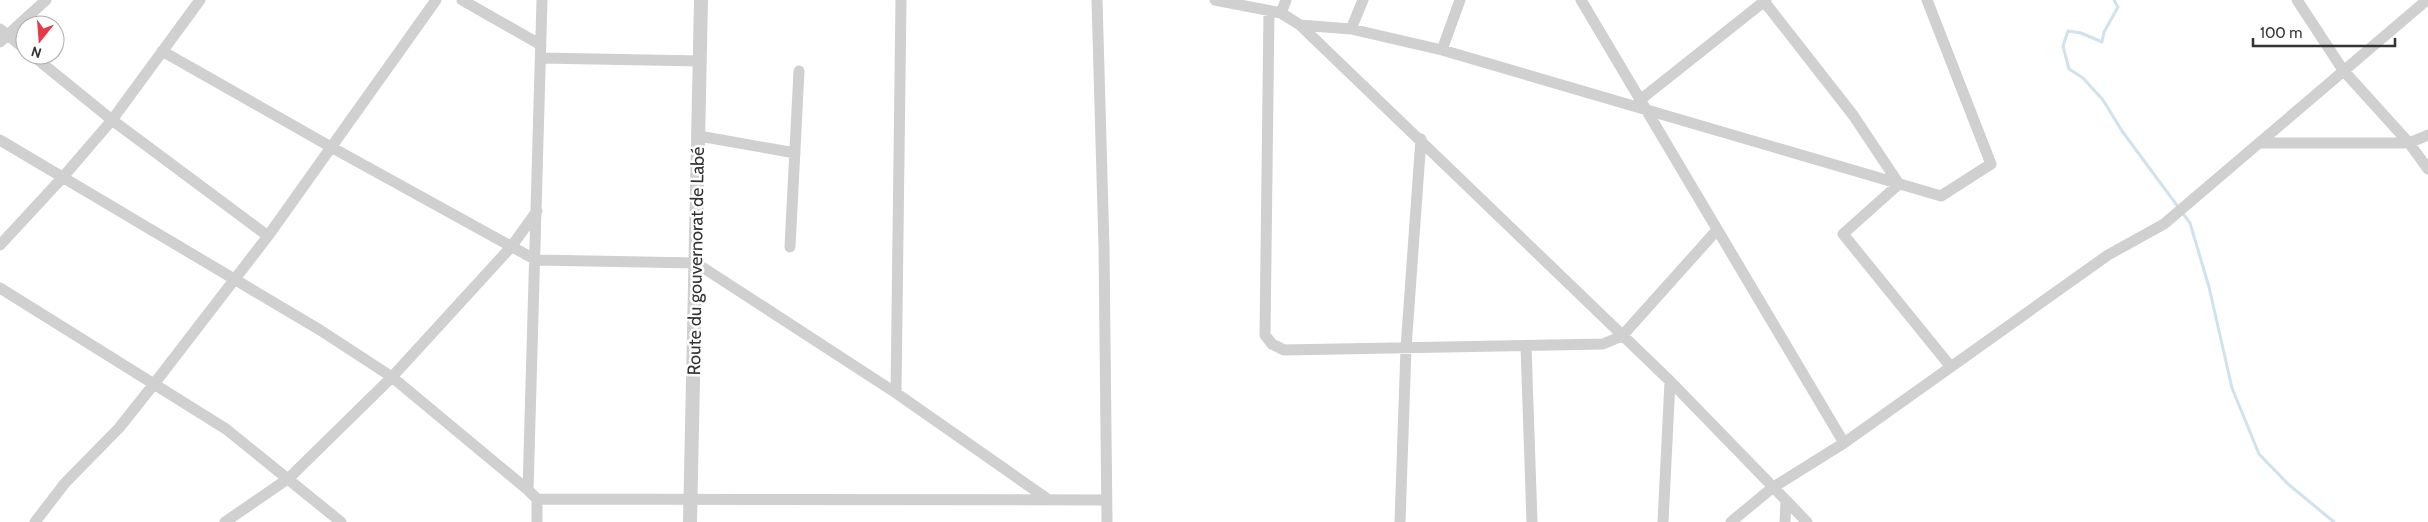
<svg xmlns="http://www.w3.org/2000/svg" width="2428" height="522" font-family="Cabin,sans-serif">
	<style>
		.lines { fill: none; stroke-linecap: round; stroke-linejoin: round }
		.stream { stroke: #cfe2ee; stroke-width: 3 }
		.minor { stroke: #d0d0d0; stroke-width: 11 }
		.tertiary { stroke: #d0d0d0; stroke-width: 14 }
		.labels { text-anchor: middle; stroke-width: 5; stroke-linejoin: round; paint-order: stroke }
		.street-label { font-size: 18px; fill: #333; stroke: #fff }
	</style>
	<rect width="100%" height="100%" fill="#fff"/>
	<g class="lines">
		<path class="stream" d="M2114,0L2118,7L2104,32L2102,42L2081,33L2068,31L2063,46L2069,69L2083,78L2103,100L2122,131L2190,223L2209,287L2232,388L2259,454L2288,484L2334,522"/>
		<path class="minor" d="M462,0L541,45
			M1097,0L1104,247L1107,522
			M1215,0L1281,13L1300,25L1670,381L1807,522
			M1581,0L1844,443
			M1763,0L1853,115L1899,184L1843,234L1951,367
			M2297,0L2343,70L2409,143L2428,169
			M1269,11L1265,335L1272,344L1284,350L1603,344L1622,336L1717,230
			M1281,13L1286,0
			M1300,25L1351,29L1442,50L1941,196L1991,164L1927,0
			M0,29L25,49
			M1351,29L1363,0
			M0,42L46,0
			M1442,50L1460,0
			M162,51L331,147L536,260L696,263L896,393L1049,500
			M32,55L112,120L268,236
			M541,58L701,61
			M1640,100L1766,0
			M699,136L795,153
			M0,140L320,330L392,377L528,490L537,499V522
			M2259,143H2409L2428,135
			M0,245L63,177L112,120L200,0
			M790,247L799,71
			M0,288L226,429L341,522
			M1526,346L1532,522
			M896,393L901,0
			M528,490L542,0
			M537,499L1106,500
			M35,522L65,483L119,428L154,384L268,236L436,0
			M225,522L289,478L392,377L511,247L537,211
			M1400,522L1406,348L1421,139
			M1663,522L1670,381
			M1731,522L1772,488L1844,443L2108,255L2164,224L2427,0
			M1785,522L1786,502"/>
		<path class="tertiary" d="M690,522L701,0"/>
	</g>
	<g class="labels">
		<g class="street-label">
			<text transform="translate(696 261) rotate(-89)" y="6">Route du gouvernorat de Labé</text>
		</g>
	</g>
	<g transform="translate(40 40) rotate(197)"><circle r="24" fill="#ffffff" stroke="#adadad"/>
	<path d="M0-4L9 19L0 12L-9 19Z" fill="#e63946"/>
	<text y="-8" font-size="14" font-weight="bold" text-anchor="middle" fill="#333333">N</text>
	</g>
	<path d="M2253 38v8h142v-8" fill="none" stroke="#333333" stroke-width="2.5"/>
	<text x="2260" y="38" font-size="15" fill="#333333" stroke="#ffffff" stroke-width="4" paint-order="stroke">100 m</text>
</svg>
